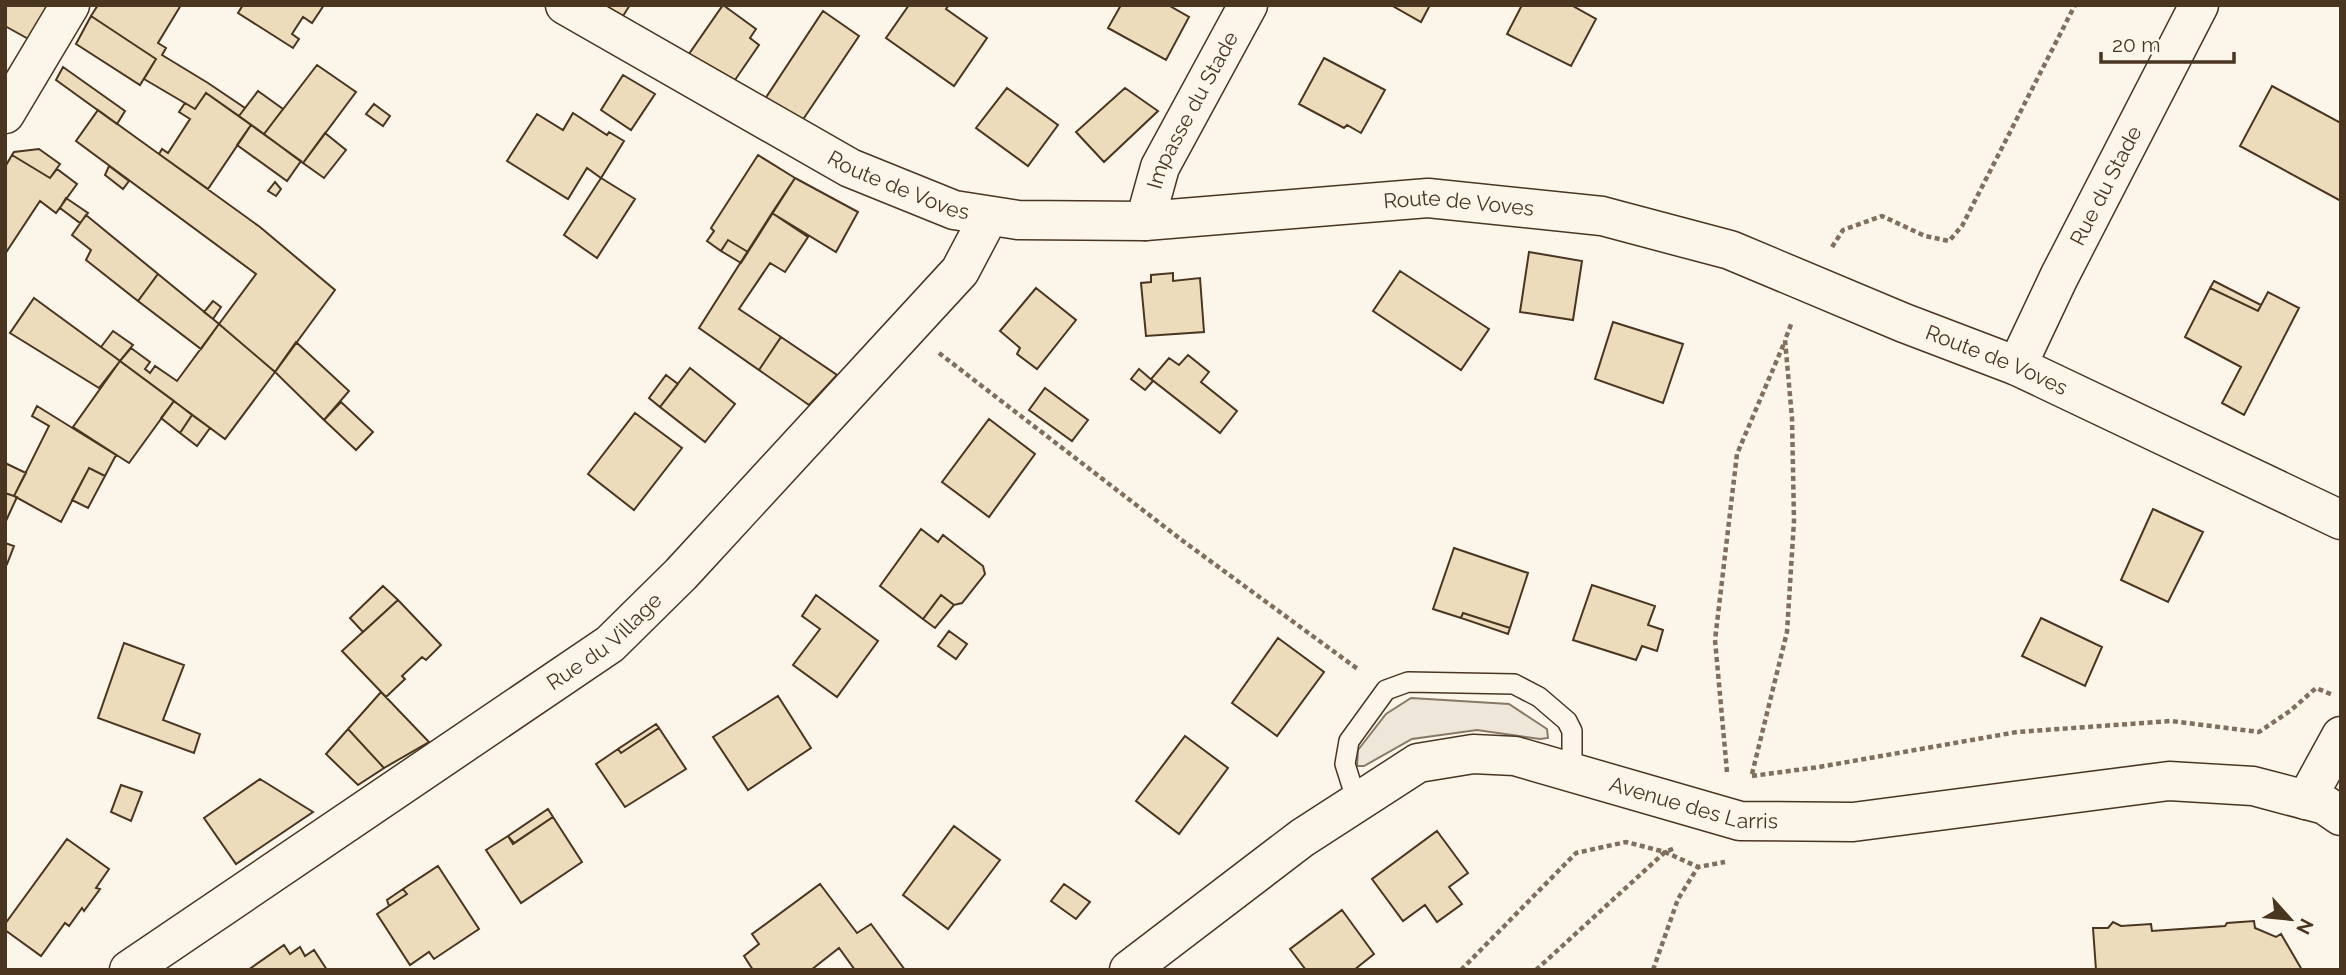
<svg xmlns="http://www.w3.org/2000/svg" width="2346" height="975" font-family="Raleway,sans-serif">
	<style>
		.green { fill: #ede6d9; stroke: #887966; stroke-width: 2 }
		.building { fill: #ecdcbc; stroke: #4a3520; stroke-width: 2 }
		.lines { fill: none; stroke-linecap: round; stroke-linejoin: round }
		.service-casing { stroke: #4a3520; stroke-width: 22 }
		.minor-casing { stroke: #4a3520; stroke-width: 41 }
		.tertiary-casing { stroke: #4a3520; stroke-width: 41 }
		.path { stroke: #7f6f5c; stroke-width: 4.5; stroke-dasharray: 5 3.5; stroke-linecap: butt }
		.service { stroke: #fbf6e9; stroke-width: 19 }
		.minor { stroke: #fbf6e9; stroke-width: 38 }
		.tertiary { stroke: #fbf6e9; stroke-width: 38 }
		.labels { text-anchor: middle; stroke-width: 5; stroke-linejoin: round; paint-order: stroke }
		.street-label { font-size: 21px; fill: #4a3520; stroke: #fbf6e9 }
	</style>
	<rect width="100%" height="100%" fill="#fbf6e9"/>
	<path class="green" d="M1411,698L1509,704L1547,729L1548,738L1540,739L1477,730L1412,739L1364,766H1357L1358,750L1386,714Z"/>
	<path class="building" d="M5,5H53L32,41L5,26Z
		M98,5H181L158,43L166,48L162,55L208,83L245,108L239,116L206,93L195,109L144,79L156,59L91,16Z
		M243,5H324L312,23L303,17L292,34L299,39L293,48L238,13Z
		M605,5H630L623,16Z
		M723,5L756,29L750,38L759,45L735,80L689,54Z
		M909,5H949L946,9L987,38L954,86L886,38Z
		M1121,5H1168L1189,17L1166,60L1108,28Z
		M1391,5H1430L1421,22Z
		M1522,5H1571L1596,19L1571,66L1507,34Z
		M823,11L859,36L802,121L765,99Z
		M91,16L156,59L140,85L76,44Z
		M1324,58L1385,90L1361,133L1347,125L1344,128L1299,104Z
		M317,65L356,92L303,163L264,134Z
		M63,67L125,111L117,124L56,80Z
		M623,75L655,94L631,130L601,110Z
		M2272,86L2341,123V201L2240,146Z
		M1007,88L1058,125L1028,166L976,128Z
		M1125,88L1158,111L1104,162L1076,132Z
		M258,91L283,109L264,134L239,116Z
		M206,93L251,125L208,189L159,154L162,149L168,153L190,119L179,112L185,103L195,109Z
		M374,104L390,116L383,126L366,114Z
		M98,110L260,227L335,290L275,372L219,324L256,274L76,141Z
		M573,113L607,135L609,132L624,141L601,178L587,168L568,199L507,161L537,114L563,130Z
		M251,125L301,161L287,181L237,145Z
		M325,133L346,150L324,178L303,163Z
		M39,149L60,164L50,178L12,155L14,152Z
		M12,155L50,178L57,169L77,184L56,213L40,201L5,254V167Z
		M758,155L795,178L748,252L728,240L721,251L707,241L714,231L711,228Z
		M109,166L129,181L123,189L105,175Z
		M601,178L635,199L597,258L564,235Z
		M795,178L858,212L836,252L772,213Z
		M275,182L281,189L276,196L268,191Z
		M66,198L88,213L80,223L60,208Z
		M772,213L808,237L785,272L770,263L739,309L781,337L759,370L699,328Z
		M86,215L158,274L138,301L86,260L91,250L72,235Z
		M728,240L748,252L741,263L721,251Z
		M1529,252L1582,261L1573,320L1520,312Z
		M1400,271L1489,329L1461,370L1373,311Z
		M1173,273V281L1200,278L1204,332L1146,336L1141,283L1151,282V275Z
		M158,274L219,324L201,349L138,301Z
		M2214,281L2261,305L2258,311L2210,288Z
		M1036,288L1076,320L1037,369L1017,354L1020,348L1000,331Z
		M2210,288L2258,311L2268,292L2299,308L2244,415L2222,403L2241,367L2185,337Z
		M34,298L120,361L99,388L10,333Z
		M213,301L221,307L213,319L204,312Z
		M1613,322L1683,344L1663,403L1595,379Z
		M219,324L275,372L225,439L120,361L131,348L150,362L145,369L150,373L155,366L177,381Z
		M113,331L133,345L120,361L101,347Z
		M781,337L837,375L809,405L759,370Z
		M296,342L349,391L324,420L275,372Z
		M1188,355L1209,372L1201,382L1237,411L1220,433L1151,379L1169,358L1179,365Z
		M120,361L174,401L129,463L73,427Z
		M690,368L735,404L705,442L660,407Z
		M1139,369L1153,381L1145,390L1131,379Z
		M666,375L678,384L660,407L649,398Z
		M1045,388L1088,420L1072,441L1029,410Z
		M174,401L192,415L180,433L161,418Z
		M341,402L373,432L356,450L324,420Z
		M37,406L116,455L105,476L89,468L61,522L14,496L49,426L32,416Z
		M635,413L682,448L634,510L588,474Z
		M192,415L210,428L197,446L180,433Z
		M989,419L1035,454L989,517L942,482Z
		M5,463L26,473L14,496L5,493Z
		M89,468L105,476L88,508L72,500Z
		M5,493L17,497L5,523Z
		M2153,509L2203,532L2168,602L2121,580Z
		M921,529L938,542L943,535L983,566L985,574L962,603L954,605L941,595L923,619L880,586Z
		M5,543L14,546L7,564L5,563Z
		M1454,548L1528,573L1510,628L1463,613L1461,618L1433,609Z
		M1592,585L1655,606L1648,625L1663,630L1657,651L1642,646L1636,660L1573,640Z
		M383,586L398,600L363,632L350,618Z
		M816,595L878,641L837,697L793,665L820,629L802,616Z
		M941,595L954,605L935,628L923,619Z
		M398,600L441,645L426,660L422,657L402,676L405,679L386,697L342,651Z
		M1463,613L1510,628L1508,634L1461,618Z
		M2041,618L2102,647L2085,686L2022,656Z
		M949,631L967,644L956,659L938,646Z
		M1278,638L1324,672L1277,736L1232,703Z
		M124,643L184,665L163,720L200,734L194,753L98,718Z
		M381,692L429,742L384,768L348,729Z
		M778,696L811,748L748,790L713,737Z
		M656,724L659,728L621,753L618,749Z
		M659,728L686,769L625,807L596,764L618,749L621,753Z
		M348,729L384,768L358,785L326,754Z
		M1185,736L1228,768L1179,834L1136,801Z
		M260,779L313,812L236,864L204,818Z
		M121,785L142,792L131,821L111,812Z
		M548,809L553,817L513,844L508,836Z
		M553,817L582,862L521,903L486,850L508,836L514,843Z
		M954,826L1000,860L948,929L903,895Z
		M1437,831L1468,873L1449,887L1462,904L1437,922L1425,905L1403,921L1372,879Z
		M67,839L109,869L96,888L100,889L84,911L82,908L69,926L65,923L41,956L5,930V924Z
		M438,866L479,929L434,959L429,952L410,965L377,914L407,894L403,889Z
		M820,884L857,933L871,924L905,970H855L839,948L811,970H753L744,956L759,944L752,934Z
		M1064,884L1090,902L1076,919L1051,901Z
		M403,889L407,894L389,906L387,900Z
		M1342,910L1374,954L1354,970H1306L1290,949Z
		M2254,921L2255,928L2276,937L2281,934L2302,970H2096L2093,928H2108L2113,922L2121,926L2151,924L2152,931L2225,926L2227,923Z
		M284,945L290,954L300,947L305,956L314,950L327,970H248Z"/>
	<g class="lines">
		<g class="service-casing">
			<path id="service" d="M1357,802L1345,764L1349,741L1386,690L1408,682L1514,684L1539,697L1567,721L1572,731V773"/>
		</g>
		<g class="minor-casing">
			<g id="minor">
				<path d="M5,114L70,5"/>
				<path id="s1" d="M1145,221L1160,167L1248,5"/>
				<path id="s2" d="M2017,366L2059,277L2199,5"/>
				<path d="M2306,800L2341,736"/>
				<path id="s3" d="M129,970L610,644L681,574L960,271L989,216"/>
				<path id="s4" d="M1129,970L1302,838L1418,763L1473,754L1515,756L1740,821L1853,822L2169,781L2253,786L2325,805L2341,816"/>
			</g>
		</g>
		<g class="tertiary-casing">
			<g id="tertiary">
				<path id="s5" d="M565,5L850,168L954,210L1018,220L1145,221L1428,198L1602,216L1730,250L1904,323L2017,366L2341,520"/>
			</g>
		</g>
		<path class="path" d="M1832,247L1843,230L1882,216L1925,236L1949,241L1962,226L2075,5
			M939,353L1183,541L1359,670
			M1727,772L1715,640L1737,454L1785,341
			M1752,774L1787,632L1794,521L1792,418L1785,340L1792,322
			M1752,776L1819,767L2017,732L2171,721L2259,732L2290,711L2316,688L2333,695
			M1461,970L1576,853L1626,842L1665,852L1698,867
			M1536,970L1665,852L1675,848
			M1653,970L1678,899L1698,867L1725,862"/>
		<use href="#service" class="service"/>
		<use href="#minor" class="minor"/>
		<use href="#tertiary" class="tertiary"/>
	</g>
	<g class="labels">
		<g class="street-label">
			<text dy="7" stroke="none"><textPath href="#s1" startOffset="121">Impasse du Stade</textPath></text>
			<text dy="7" stroke="none"><textPath href="#s5" startOffset="380">Route de Voves</textPath></text>
			<text dy="7" stroke="none"><textPath href="#s2" startOffset="201">Rue du Stade</textPath></text>
			<text dy="7" stroke="none"><textPath href="#s5" startOffset="947">Route de Voves</textPath></text>
			<text dy="7" stroke="none"><textPath href="#s5" startOffset="1512">Route de Voves</textPath></text>
			<text dy="7" stroke="none"><textPath href="#s3" startOffset="578">Rue du Village</textPath></text>
			<text dy="7" stroke="none"><textPath href="#s4" startOffset="639">Avenue des Larris</textPath></text>
		</g>
	</g>
	<rect width="2346" height="975" fill="none" stroke="#4a3520" stroke-width="14"/>
	<g transform="translate(2290 919) rotate(117)" stroke="#fbf6e9" stroke-width="5" paint-order="stroke">
	<path d="M0-5L12 26L0 18L-12 26Z" fill="#4a3520"/>
	<text y="-10" font-size="19" font-weight="bold" text-anchor="middle" fill="#4a3520">N</text>
	</g>
	<path d="M2101 52v10h133v-10" fill="none" stroke="#4a3520" stroke-width="3.5"/>
	<text x="2112" y="52" font-size="21" fill="#4a3520" stroke="#fbf6e9" stroke-width="5" paint-order="stroke">20 m</text>
</svg>
